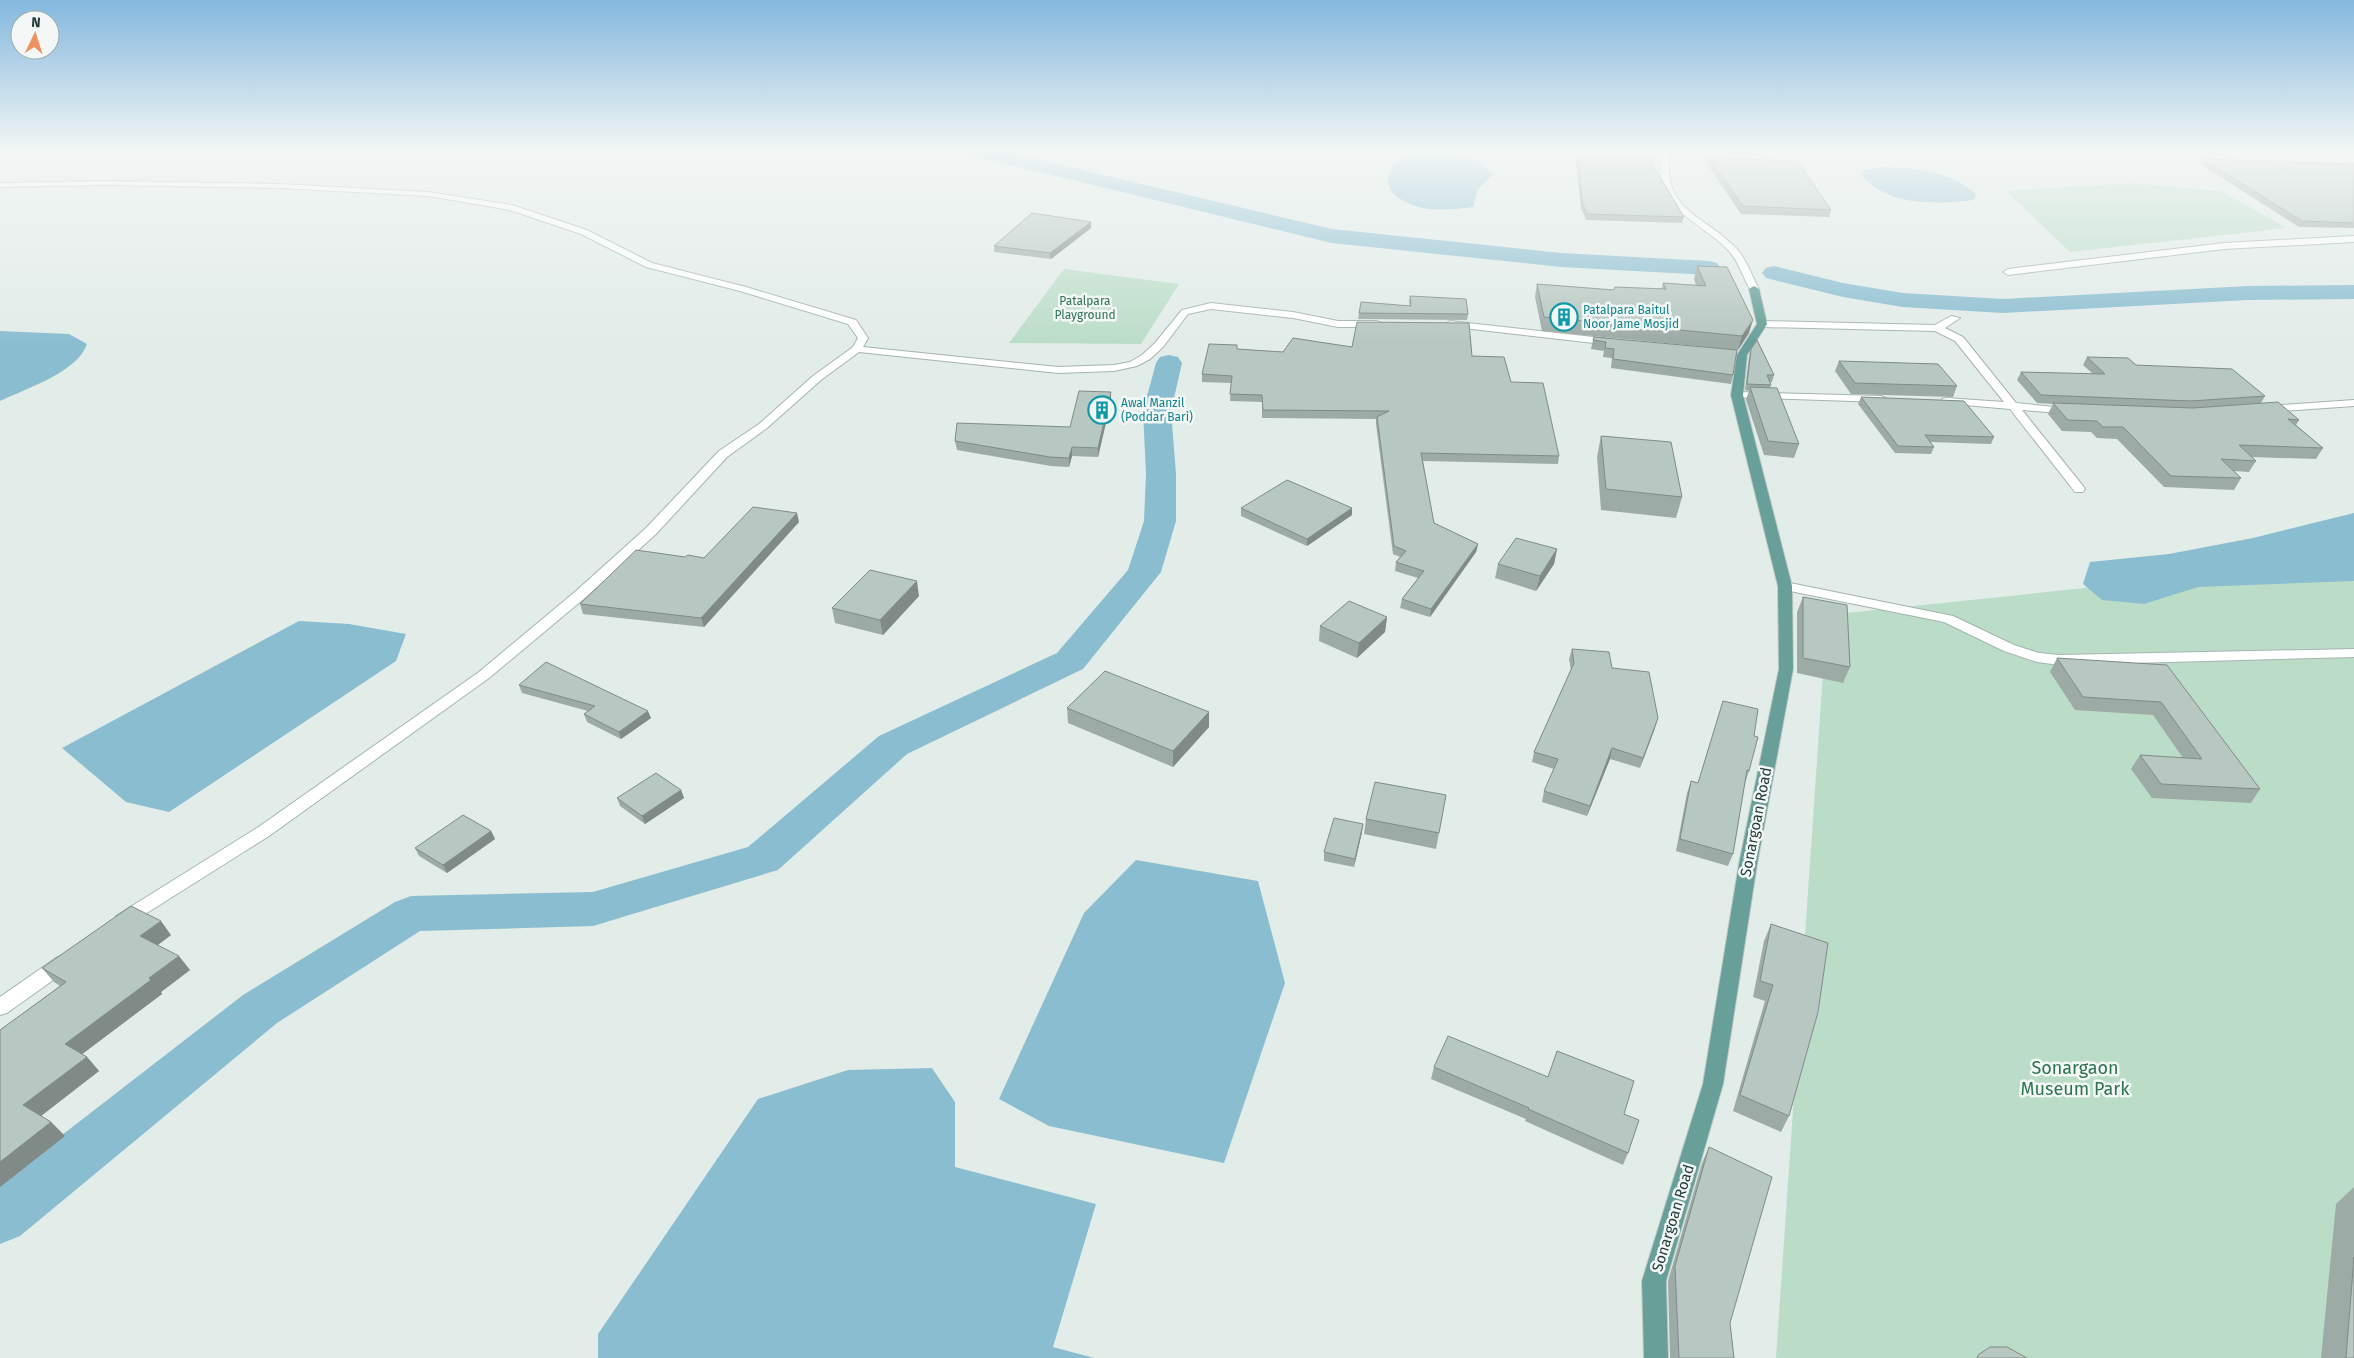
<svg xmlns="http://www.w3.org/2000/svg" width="2354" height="1358" font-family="'Fira Sans',sans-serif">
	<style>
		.green { fill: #bbddc8 }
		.water { fill: #8bbdd0 }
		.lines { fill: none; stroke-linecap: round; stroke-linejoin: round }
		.canal { fill: #8bbdd0; fill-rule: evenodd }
		.minor-casing { stroke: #a5b4b1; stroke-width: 2 }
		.major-casing { stroke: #c1c9c8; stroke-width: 2 }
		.minor { fill: #fff; fill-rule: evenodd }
		.major { fill: #68a099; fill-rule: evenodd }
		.wall { fill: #9daba7 }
		.shaded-wall { fill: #808b88 }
		.building { fill: #b7c7c2; stroke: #808b88 }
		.labels { text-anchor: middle; stroke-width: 5; stroke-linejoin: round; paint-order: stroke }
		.far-park-label { font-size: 12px; fill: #2d7350; stroke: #f3f8f6 }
		.far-culture-label { font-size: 12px; fill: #0d838f; stroke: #f3f8f6; text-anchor: start }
		.street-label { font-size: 15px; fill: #223d39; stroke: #f3f8f6 }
		.near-park-label { font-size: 18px; fill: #2d7350; stroke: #f3f8f6 }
	</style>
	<rect width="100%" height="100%" fill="#e2ece9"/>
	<path class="green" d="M2132,183L2221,191L2287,228L2070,252L2006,191Z
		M1064,269L1179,284L1141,344L1009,343Z
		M2354,560V1358H1776L1827,615Z"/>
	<path class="water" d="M1422,156C1450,156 1474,153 1493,175L1478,189L1473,207C1457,209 1440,211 1423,208C1405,204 1381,192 1390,172C1392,166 1397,161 1403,159C1409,157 1416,157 1422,156Z
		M1883,167C1916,168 1950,171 1976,194L1974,200C1935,204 1889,207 1861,175L1864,170Z
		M0,331L69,334L87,344C78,372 25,389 0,401Z
		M2354,513V581L2198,587L2144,604L2102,600L2083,584L2090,562L2169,554L2253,538Z
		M299,621L349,624L406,634L396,661L169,812L126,802L62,748Z
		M1136,860L1258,881L1285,983L1224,1163L1049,1126L999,1099L1084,913Z
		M932,1068L955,1102V1167L1096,1204L1053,1347L1094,1358H598V1334L758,1099L848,1070Z"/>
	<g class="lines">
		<path class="canal" d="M972,152H1005L1332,229L1561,253L1709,261L1717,263L1721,268L1717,273L1709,275L1561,267L1332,243L974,156Z
			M1774,266L1843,283L1903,293L2003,299L2248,286L2354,285V299L2248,300L2003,313L1903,307L1843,297L1766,278L1762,273L1766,268Z
			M1169,355L1178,357L1182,363L1171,411L1176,474V521L1161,572L1083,669L907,754L778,870L593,926L420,931L277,1023L20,1236L0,1244V1183L243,995L395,902L411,896L593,892L748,847L879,736L1057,653L1128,570L1144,521L1146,474L1143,411L1156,363L1160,357Z"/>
		<g class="minor-casing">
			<path id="minor" d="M1662,152H1670C1661,209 1700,213 1734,246C1746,257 1751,275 1759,289L1757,291H1751C1743,278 1739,261 1728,250C1695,216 1652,211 1662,152Z
				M104,181L279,184L429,192L512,205L587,230L652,263L746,287L856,320L868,338L863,347L1058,367L1114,365L1130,362L1142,355L1155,343L1182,310L1211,303L1293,312L1338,321H1377L1382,324L1377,327H1338L1293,318L1211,309L1188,314L1163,347L1150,359L1137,366L1114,371L1058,373L859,352L821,380L767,428L727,457L656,534L586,597L489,678L269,836L123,928L116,926L114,921L116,916L257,828L479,672L576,591L646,528L719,451L759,424L813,376L853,347L858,338L848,324L740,291L646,267L581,234L510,210L429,196L279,188L104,185L0,187V183Z
				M2354,236V242L2224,249L2008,275L2003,272L2008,269L2224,243Z
				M1951,316L1960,318L1945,328L1963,337L2016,403L2074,409V413L2070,414L2022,410L2083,486L2085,489L2083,492H2075L2010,409L1942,403V399L1946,398L2004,402L1955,341L1935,331L1762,327L1757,324L1762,321L1935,325Z
				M1450,321L1611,339L1616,342L1611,345L1446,326L1445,324Z
				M1737,392L1881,396L1887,399L1881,402L1733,397V393Z
				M2354,400V406L2266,412L2260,409L2266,406Z
				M1785,582L1953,616L2014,645L2039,653L2060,655L2354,649V657L2060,665L2037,662L2004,651L1944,622L1780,589L1778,586L1780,583Z
				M63,955L70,958L72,963L70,968L7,1013L0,1015V997L56,958Z"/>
		</g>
		<g class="major-casing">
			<path id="major" d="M1754,286L1759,289L1767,324L1747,355L1743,395L1792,586L1793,669L1757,864L1723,1084L1666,1281L1668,1358H1644L1642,1281L1703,1084L1739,864L1779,669L1778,586L1731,395L1737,355L1757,324L1749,289Z"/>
		</g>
		<use href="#minor" class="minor"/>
		<use href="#major" class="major"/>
	</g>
	<path class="wall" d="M1575,152H1645L1684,217L1682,223L1586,220L1581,208Z
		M1709,158L1831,210L1829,217L1741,214L1707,164Z
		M2203,159L2354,164V228L2299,227L2200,164Z
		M1091,228L1051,259L994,252V246Z
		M1697,266L1749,333L1738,350L1542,331L1535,297L1537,284L1614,290L1615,287L1662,289L1663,283L1696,285L1694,279Z
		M1410,296L1468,314L1467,320L1358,319L1359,313L1410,306L1409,302Z
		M1594,337L1733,375L1731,384L1611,368L1612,358L1603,357L1604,351L1591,349L1593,340Z
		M1352,347L1472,356L1511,382L1559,456L1558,464L1423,461L1434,523L1478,544L1476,552L1430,617L1400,608L1402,599L1418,578L1395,571L1396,562L1400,557L1393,554L1376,424V419L1262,418V402L1230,401L1231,383L1202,382V374L1237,349L1283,352Z
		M1751,349L1774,375L1772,382H1770L1771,385L1770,388L1799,444L1794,458L1764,455L1746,400L1749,391L1745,390L1749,356Z
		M2087,357L2136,365L2265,396L2261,403L2299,420L2296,425L2323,448L2316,459L2252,457L2256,461L2249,472L2234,471L2241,478L2234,490L2164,487L2117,439L2097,438L2091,432L2062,431L2048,414L2053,404L2037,403L2017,380L2021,372L2093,374L2083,365Z
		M1839,361L1957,386L1953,397L1851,394L1835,371Z
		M1861,397L1994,437L1991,444L1930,442L1934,447L1931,454L1895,453L1858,404Z
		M1111,401L1098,457L1072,456L1069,467L1051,466L957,450L955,441L1070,427Z
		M1601,436L1682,497L1676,518L1601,510L1597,457Z
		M1241,508H1352V515L1307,546L1241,516Z
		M799,522L704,627L583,614L580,604L685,557L704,558Z
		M1557,549L1554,564L1536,591L1495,578L1498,564Z
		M919,596L883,635L835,623L832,608Z
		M1803,597L1850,667L1843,683L1797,673V612Z
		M1387,617L1385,632L1357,658L1319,641L1320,626Z
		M1572,649L1612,668L1655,728L1640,768L1610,759L1587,816L1542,802L1544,791L1554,769L1532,762L1534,752L1571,670L1569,659Z
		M2057,658L2167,665L2260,789L2251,803L2152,798L2131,769L2140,755L2183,758L2153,715L2075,710L2050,672Z
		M519,685L651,718L621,739L587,722L584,714L588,711L522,693Z
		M1723,701L1749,771L1745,783L1733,854L1728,866L1676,851L1687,793L1691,781L1698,783Z
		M1067,708L1209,712V727L1173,767L1068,723Z
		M681,790L684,798L645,824L620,806L617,798Z
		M1446,795L1436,849L1364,834L1366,819Z
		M491,831L495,839L447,873L419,856L415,848Z
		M1362,832L1354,867L1324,861V852Z
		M1771,924L1789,1116L1781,1132L1733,1111L1765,1001L1753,997L1764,941Z
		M171,935L158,945L190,970L161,992L162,994L82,1054L87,1057L99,1071L41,1116L51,1122L65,1136L0,1187V1030L60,986L54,982L42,968Z
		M1434,1067L1624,1114L1628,1153L1623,1165L1525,1121L1526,1119L1431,1079Z
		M1709,1147L1734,1358H1670L1668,1281L1702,1163Z
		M2354,1187V1358H2321L2336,1204Z"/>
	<path class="shaded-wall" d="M1091,222V228L1051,259L1050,253Z
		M1753,320L1749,333L1738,350L1742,336Z
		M1111,392V401L1098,457V448Z
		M1072,447V456L1069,467V458Z
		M1352,508V515L1307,546V539Z
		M797,513L799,522L704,627L701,618Z
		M1478,544L1476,552L1430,617L1431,609Z
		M1557,549L1554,564L1536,591L1540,576Z
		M917,581L919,596L883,635L880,620Z
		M1387,617L1385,632L1357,658L1359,643Z
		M648,711L651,718L621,739L619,732Z
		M1209,712V727L1173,767V751Z
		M1658,718L1655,728L1640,768L1643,758Z
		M1612,748L1610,759L1587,816L1590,806Z
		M681,790L684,798L645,824L642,816Z
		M1363,824L1362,832L1354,867L1355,859Z
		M491,831L495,839L447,873L443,865Z
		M161,921L171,935L151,950L140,936Z
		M179,956L190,970L161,992L162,994L77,1058L65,1044L149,978Z
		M87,1057L99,1071L37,1119L23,1105Z
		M51,1122L65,1136L0,1187V1162Z"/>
	<path class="building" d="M1577,152H1645L1684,217L1587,214L1582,202Z
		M1709,158L1797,161L1831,210L1743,206Z
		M2203,159L2354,164V223L2302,221Z
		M1032,213L1091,222L1050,253L994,246Z
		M1697,266L1727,267L1753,320L1742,336L1544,317L1537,284L1614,290L1615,287L1666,289L1663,283L1706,286Z
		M1410,296L1466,299L1468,314L1359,313L1361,302L1411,306Z
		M1357,322L1469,323L1472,356L1504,357L1511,382L1543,383L1559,456L1421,453L1434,523L1478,544L1431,609L1402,599L1424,571L1396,562L1406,551L1394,546L1377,417L1389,411L1263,410L1262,395L1230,394L1232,376L1202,374L1209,344L1237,345V349L1283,352L1293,338L1352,347Z
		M1594,337L1737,350L1733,375L1613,359L1614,349L1605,348L1606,342L1593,340Z
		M1757,340L1774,375H1767L1771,385L1747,384L1751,349Z
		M2087,357L2128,358L2136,365L2232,369L2265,396L2191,401L2041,395L2021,372L2105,374Z
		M1839,361L1938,364L1957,386L1855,383Z
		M1750,387L1777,388L1799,444L1768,441Z
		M1079,391L1111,392L1098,448L1072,447L1069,458L1050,457L955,441L957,423L1070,427Z
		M1861,397L1964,401L1994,437L1925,435L1934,447L1898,446Z
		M2278,402L2299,420L2288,419L2323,448L2239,445L2256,461L2221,459L2241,478L2171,476L2123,427H2103L2097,421L2068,420L2053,403L2193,408Z
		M1601,436L1671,442L1682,497L1606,489Z
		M1287,480L1352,508L1307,539L1241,508Z
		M753,507L797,513L701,618L580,604L636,550L685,557L688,555L704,558Z
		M1516,538L1557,549L1540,576L1498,564Z
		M870,570L917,581L880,620L832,608Z
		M1803,597L1847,605L1850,667L1803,658Z
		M1349,601L1387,617L1359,643L1320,626Z
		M1572,649L1609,652L1612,668L1649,672L1658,718L1643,758L1612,748L1590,806L1544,791L1558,759L1534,752L1574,663Z
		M2057,658L2167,665L2260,789L2161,784L2140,755L2202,759L2161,702L2083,697Z
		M546,662L648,711L619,732L584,714L595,706L519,685Z
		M1105,671L1209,712L1173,751L1067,708Z
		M1723,701L1758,709L1754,736L1758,737L1749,771L1747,770L1733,854L1680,839L1691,781L1698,783Z
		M656,773L681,790L642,816L617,798Z
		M1375,782L1446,795L1439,833L1366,819Z
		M463,815L491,831L443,865L415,848Z
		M1334,818L1363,824L1355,859L1324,852Z
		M131,906L161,921L140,936L179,956L149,978L151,980L65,1044L87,1057L23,1105L51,1122L0,1162V1030L66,982L42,968Z
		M1771,924L1828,943L1818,1012L1789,1116L1740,1095L1773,985L1760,981Z
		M1448,1036L1548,1077L1557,1051L1634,1081L1624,1114L1639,1120L1628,1153L1528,1109L1529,1108L1434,1067Z
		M1709,1147L1772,1177L1730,1323L1734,1358H1679L1675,1266Z
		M2354,1257V1358H2346Z
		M1990,1347H2007L2027,1358H1977L1978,1355Z"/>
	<linearGradient id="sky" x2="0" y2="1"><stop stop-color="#83b8de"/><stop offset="0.44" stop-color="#f2f6f5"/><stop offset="1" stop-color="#f2f6f5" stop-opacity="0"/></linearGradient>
	<rect width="2354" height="342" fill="url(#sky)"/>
	<defs>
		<g id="building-ring" transform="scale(1.4375)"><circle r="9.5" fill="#f3f8f6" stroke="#0f9aa8" stroke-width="1.5"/><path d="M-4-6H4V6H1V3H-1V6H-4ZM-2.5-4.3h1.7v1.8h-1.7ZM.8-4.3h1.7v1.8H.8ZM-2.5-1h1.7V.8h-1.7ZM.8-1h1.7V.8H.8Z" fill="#0f9aa8"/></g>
	</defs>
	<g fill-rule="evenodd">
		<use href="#building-ring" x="1564" y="317"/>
		<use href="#building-ring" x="1102" y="410"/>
	</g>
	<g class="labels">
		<g class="far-park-label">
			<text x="1085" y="305">Patalpara<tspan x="1085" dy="14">Playground</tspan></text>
		</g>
		<g class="far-culture-label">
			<text x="1583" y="314">Patalpara Baitul<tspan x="1583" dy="14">Noor Jame Mosjid</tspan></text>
			<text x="1121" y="407">Awal Manzil<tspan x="1121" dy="14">(Poddar Bari)</tspan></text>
		</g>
		<g class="street-label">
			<text transform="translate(1756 822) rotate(-79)" y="5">Sonargoan Road</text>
			<text transform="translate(1673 1218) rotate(-73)" y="5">Sonargoan Road</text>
		</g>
		<g class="near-park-label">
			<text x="2075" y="1074">Sonargaon<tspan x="2075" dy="21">Museum Park</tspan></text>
		</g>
	</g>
	<g transform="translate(35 35) rotate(4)"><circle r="24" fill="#f3f8f6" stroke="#9fadaa"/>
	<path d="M0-4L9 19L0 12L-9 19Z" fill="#ef925d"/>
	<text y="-8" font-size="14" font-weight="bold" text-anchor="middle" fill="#223d39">N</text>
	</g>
</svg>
